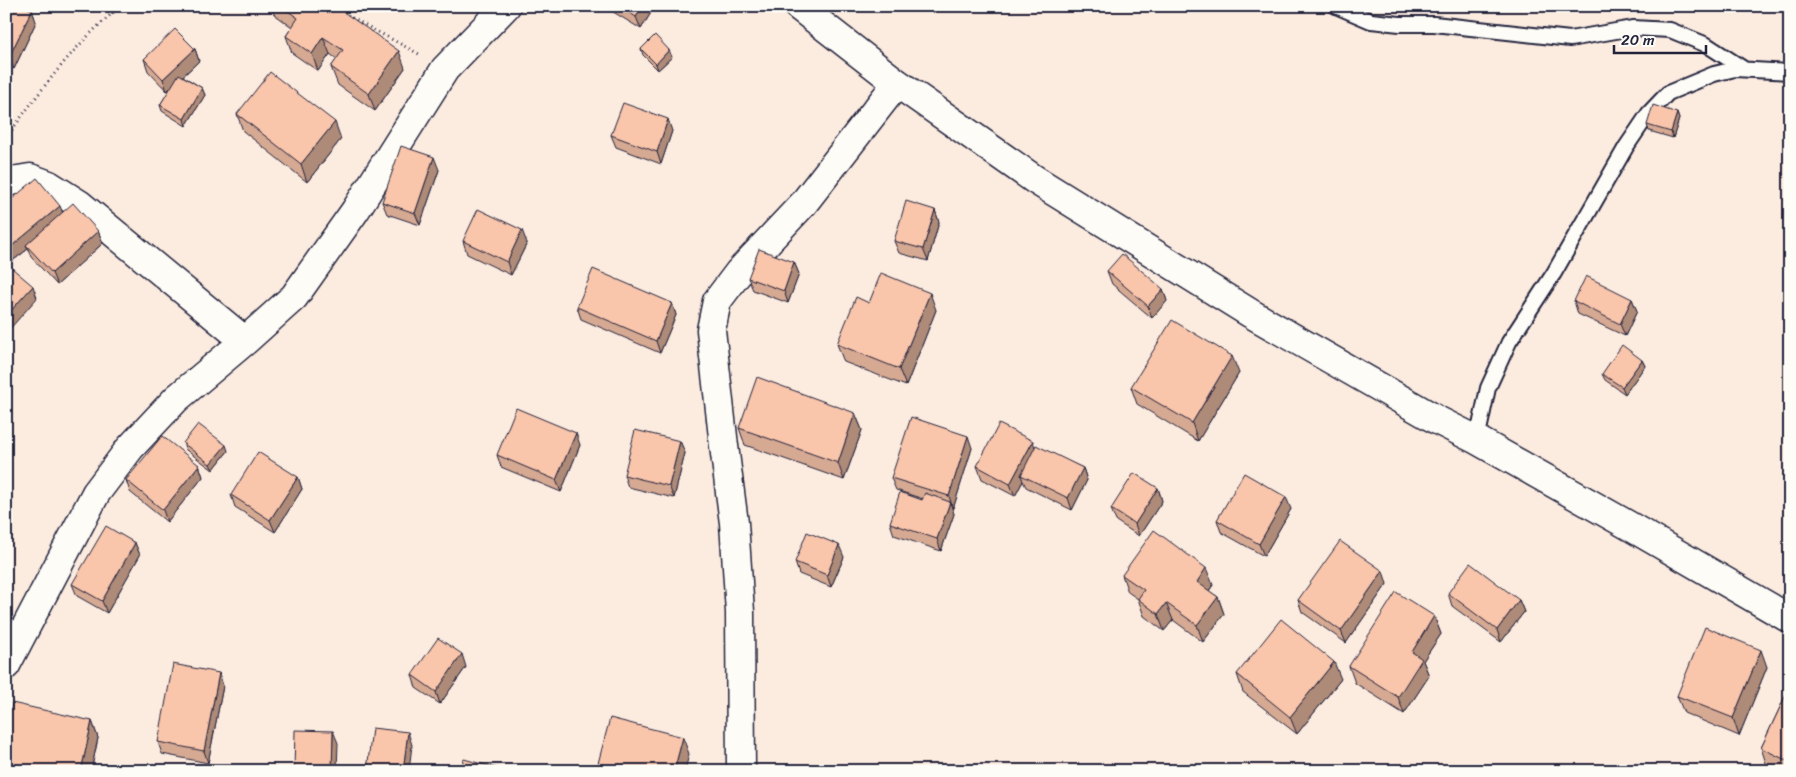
<svg xmlns="http://www.w3.org/2000/svg" width="1796" height="777" font-family="Sriracha,sans-serif">
	<style>
		.lines { fill: none; stroke-linecap: round; stroke-linejoin: round }
		.service-casing { stroke: #22223b; stroke-width: 18 }
		.minor-casing { stroke: #22223b; stroke-width: 31 }
		.path { stroke: #22223b; stroke-width: 3; stroke-dasharray: 1 4; stroke-linecap: butt }
		.service { stroke: #fdfcf7; stroke-width: 14 }
		.minor { stroke: #fdfcf7; stroke-width: 28 }
		.wall { fill: #d6a993; stroke: #22223b }
		.shaded-wall { fill: #ae8a78; stroke: #22223b }
		.building { fill: #f9c5ab; stroke: #22223b }
	</style>
	<rect width="100%" height="100%" fill="#fcece0"/>
	<filter id="ink" filterUnits="userSpaceOnUse"><feTurbulence type="fractalNoise" baseFrequency=".02" numOctaves="2"/><feDisplacementMap in="SourceGraphic" scale="10" xChannelSelector="R" yChannelSelector="G"/><feConvolveMatrix kernelMatrix="1 2 1 2 8 2 1 2 1" color-interpolation-filters="sRGB"/></filter>
	<g filter="url(#ink)">
		<g class="lines">
			<g class="service-casing">
				<path id="service" d="M1336,6L1371,21L1400,24H1434L1570,39L1633,28L1670,30L1707,45L1744,69
					M1477,440L1488,388L1509,342L1554,273L1626,147L1649,113L1668,93L1714,74L1735,69L1790,72"/>
			</g>
			<g class="minor-casing">
				<path id="minor" d="M798,6L897,83L1034,179L1250,313L1437,420L1477,440L1626,524L1790,619
					M6,182L30,178L49,185L79,204L245,341
					M6,665L96,493L130,448L176,399L245,341L294,297L355,211L445,69L506,6
					M741,771L740,612L734,523L724,446L711,330L717,301L739,272L803,204L897,83"/>
			</g>
			<path class="path" d="M93,6L113,13
				M343,13L419,54
				M6,138C41,90 74,44 121,6"/>
			<use href="#service" class="service"/>
			<use href="#minor" class="minor"/>
		</g>
		<path class="wall" d="M6,6L32,10L36,22L14,69L6,66Z
			M271,6H335L405,68L375,111L338,85L331,67L337,59L330,54L318,71L292,53L286,36L292,27L274,14Z
			M609,6H655L641,29L610,10Z
			M195,49L199,61L183,76L202,88L205,95L186,126L162,111L160,105L170,89L167,91L148,71L144,59Z
			M641,49L672,57L658,70L643,55Z
			M1677,113L1679,119L1673,138L1649,131L1647,125Z
			M237,114L341,139L307,182L243,131Z
			M672,131L661,164L616,147L611,135Z
			M439,170L420,225L387,214L382,202Z
			M6,204L63,212L98,231L103,243L57,285L31,257L28,249L11,262L6,257Z
			M935,210L939,222L928,261L899,253L894,241Z
			M463,241L527,243L511,275L467,254Z
			M794,262L799,274L788,303L753,290L748,278Z
			M1107,271L1163,289L1167,301L1152,318L1112,284Z
			M1632,299L1637,311L1625,336L1578,314L1574,301Z
			M672,303L676,315L660,353L581,319L577,307Z
			M869,303L936,310L906,386L844,362L837,344Z
			M1642,360L1645,366L1625,394L1605,380L1602,374Z
			M1239,373L1198,441L1137,404L1131,387Z
			M855,413L862,430L844,480L745,445L739,428Z
			M680,441L685,453L674,498L628,487L624,475Z
			M183,443L228,451L213,470L186,450Z
			M580,445L561,492L501,467L497,455Z
			M1035,447L1083,468L1087,480L1072,510L1026,487L1023,481L1015,496L982,479L977,466Z
			M972,448L953,509L952,508L954,514L941,551L894,535L890,523L922,500L923,499L896,490L891,478Z
			M199,465L203,477L167,522L130,492L126,480Z
			M298,477L302,489L275,532L235,507L231,495Z
			M1158,488L1162,501L1139,536L1116,521L1111,509Z
			M1291,509L1264,556L1221,532L1217,520Z
			M135,543L140,555L107,613L77,596L72,584Z
			M844,557L831,587L799,574L795,562Z
			M1122,575L1213,585L1209,591L1218,597L1224,614L1203,642L1173,620L1164,631L1144,616L1138,599L1128,592Z
			M1387,584L1346,643L1302,612L1298,600Z
			M1448,593L1519,600L1524,612L1501,642L1452,606Z
			M1434,616L1441,634L1423,661L1429,676L1404,714L1355,683L1349,666Z
			M466,667L440,704L416,688L412,675Z
			M1767,667L1739,736L1684,713L1677,696Z
			M219,673L223,686L208,763L162,754L158,742Z
			M1237,674L1341,679L1297,734L1243,692Z
			M1790,686V771H1778L1767,766L1761,748Z
			M92,721L98,738L91,771H6V730Z"/>
		<path class="shaded-wall" d="M643,6H655L641,29L636,17Z
			M32,10L36,22L14,69L9,57Z
			M323,37L330,54L318,71L312,54Z
			M195,49L199,61L167,91L163,79Z
			M669,50L672,57L658,70L656,64Z
			M399,51L405,68L375,111L369,94Z
			M202,88L205,95L186,126L184,119Z
			M1677,113L1679,119L1673,138L1671,132Z
			M668,119L672,131L661,164L657,152Z
			M335,122L341,139L307,182L301,164Z
			M434,157L439,170L420,225L415,213Z
			M60,206L65,218L26,245L28,249L11,262L7,250Z
			M935,210L939,222L928,261L923,249Z
			M522,230L527,243L511,275L507,262Z
			M98,231L103,243L57,285L52,273Z
			M794,262L799,274L788,303L784,291Z
			M33,286L37,298L8,331L6,325V316Z
			M1163,289L1167,301L1152,318L1148,306Z
			M930,293L936,310L906,386L899,369Z
			M1632,299L1637,311L1625,336L1620,324Z
			M672,303L676,315L660,353L656,341Z
			M1232,356L1239,373L1198,441L1192,423Z
			M1642,360L1645,366L1625,394L1622,387Z
			M855,413L862,430L844,480L838,463Z
			M576,433L580,445L561,492L556,480Z
			M968,436L972,448L953,509L949,496Z
			M680,441L685,453L674,498L669,486Z
			M1033,441L1037,454L1021,475L1023,481L1015,496L1010,484Z
			M226,445L228,451L213,470L210,464Z
			M199,465L203,477L167,522L163,510Z
			M1083,468L1087,480L1072,510L1068,498Z
			M298,477L302,489L275,532L270,520Z
			M1158,488L1162,501L1139,536L1135,524Z
			M1286,497L1291,509L1264,556L1259,544Z
			M950,502L954,514L941,551L937,539Z
			M135,543L140,555L107,613L102,601Z
			M839,545L844,557L831,587L827,575Z
			M1206,568L1213,585L1203,599L1197,582Z
			M1383,571L1387,584L1346,643L1341,631Z
			M1218,597L1224,614L1203,642L1197,625Z
			M1519,600L1524,612L1501,642L1497,630Z
			M1166,603L1173,620L1164,631L1158,614Z
			M1434,616L1441,634L1423,661L1429,676L1404,714L1398,697L1412,652Z
			M1761,650L1767,667L1739,736L1733,718Z
			M462,654L466,667L440,704L436,692Z
			M1334,662L1341,679L1297,734L1290,717Z
			M219,673L223,686L208,763L204,751Z
			M92,721L98,738L91,771H81Z
			M333,731L338,743L337,771H332Z
			M408,732L412,745L409,771H403Z
			M683,737L689,754L685,771H674Z"/>
		<path class="building" d="M6,6H23L32,10L9,57L6,56Z
			M281,6H335L399,51L369,94L331,67L343,50L323,37L312,54L286,36L298,18Z
			M619,6H643L636,17Z
			M175,29L195,49L163,79L144,59Z
			M655,35L669,50L656,64L641,49Z
			M270,72L335,122L301,164L237,114Z
			M179,74L202,88L184,119L160,105Z
			M623,103L668,119L657,152L611,135Z
			M1653,105L1677,113L1671,132L1647,125Z
			M401,146L434,157L415,213L382,202Z
			M37,178L60,206L7,250L6,204Z
			M906,201L935,210L923,249L894,241Z
			M73,203L98,231L52,273L26,245Z
			M478,209L522,230L507,262L463,241Z
			M759,249L794,262L784,291L748,278Z
			M1122,254L1163,289L1148,306L1107,271Z
			M6,263L33,286L6,316Z
			M593,269L672,303L656,341L577,307Z
			M881,273L930,293L899,369L837,344L856,297L869,303Z
			M1586,276L1632,299L1620,324L1574,301Z
			M1172,320L1232,356L1192,423L1131,387Z
			M1622,345L1642,360L1622,387L1602,374Z
			M757,377L855,413L838,463L739,428Z
			M516,408L576,433L556,480L497,455Z
			M911,417L968,436L949,496L891,478Z
			M198,424L226,445L210,464L183,443Z
			M999,424L1033,441L1010,484L977,466Z
			M635,430L680,441L669,486L624,475Z
			M162,436L199,465L163,510L126,480Z
			M1036,445L1083,468L1068,498L1021,475Z
			M258,452L298,477L270,520L231,495Z
			M1134,473L1158,488L1135,524L1111,509Z
			M1244,473L1286,497L1259,544L1217,520Z
			M900,492L922,500L925,493L950,502L937,539L890,523Z
			M106,526L135,543L102,601L72,584Z
			M1154,530L1206,568L1197,582L1218,597L1197,625L1166,603L1158,614L1138,599L1144,590L1122,575Z
			M807,532L839,545L827,575L795,562Z
			M1340,541L1383,571L1341,631L1298,600Z
			M1470,563L1519,600L1497,630L1448,593Z
			M1396,592L1434,616L1412,652L1422,659L1398,697L1349,666Z
			M1281,619L1334,662L1290,717L1237,674Z
			M1705,627L1761,650L1733,718L1677,696Z
			M438,638L462,654L436,692L412,675Z
			M173,664L219,673L204,751L158,742Z
			M1790,686V762L1761,748Z
			M12,703L92,721L81,771H36L6,764V730Z
			M610,718L683,737L674,771H596Z
			M372,728L408,732L403,771H367Z
			M295,730L333,731L332,771H294Z
			M464,759L507,771H460Z
			M1496,766L1508,771H1494Z"/>
	</g>
	<rect width="1796" height="777" fill="none" stroke="#fdfcf7" stroke-width="25"/>
	<rect x="12" y="12" width="1771" height="752" fill="none" stroke="#22223b" stroke-width="2" filter="url(#ink)"/>
	<path d="M1614 45v8h92v-8" fill="none" stroke="#22223b" stroke-width="2.5"/>
	<text x="1621" y="45" font-size="15" fill="#22223b" stroke="#fdfcf7" stroke-width="4" paint-order="stroke">20 m</text>
</svg>
